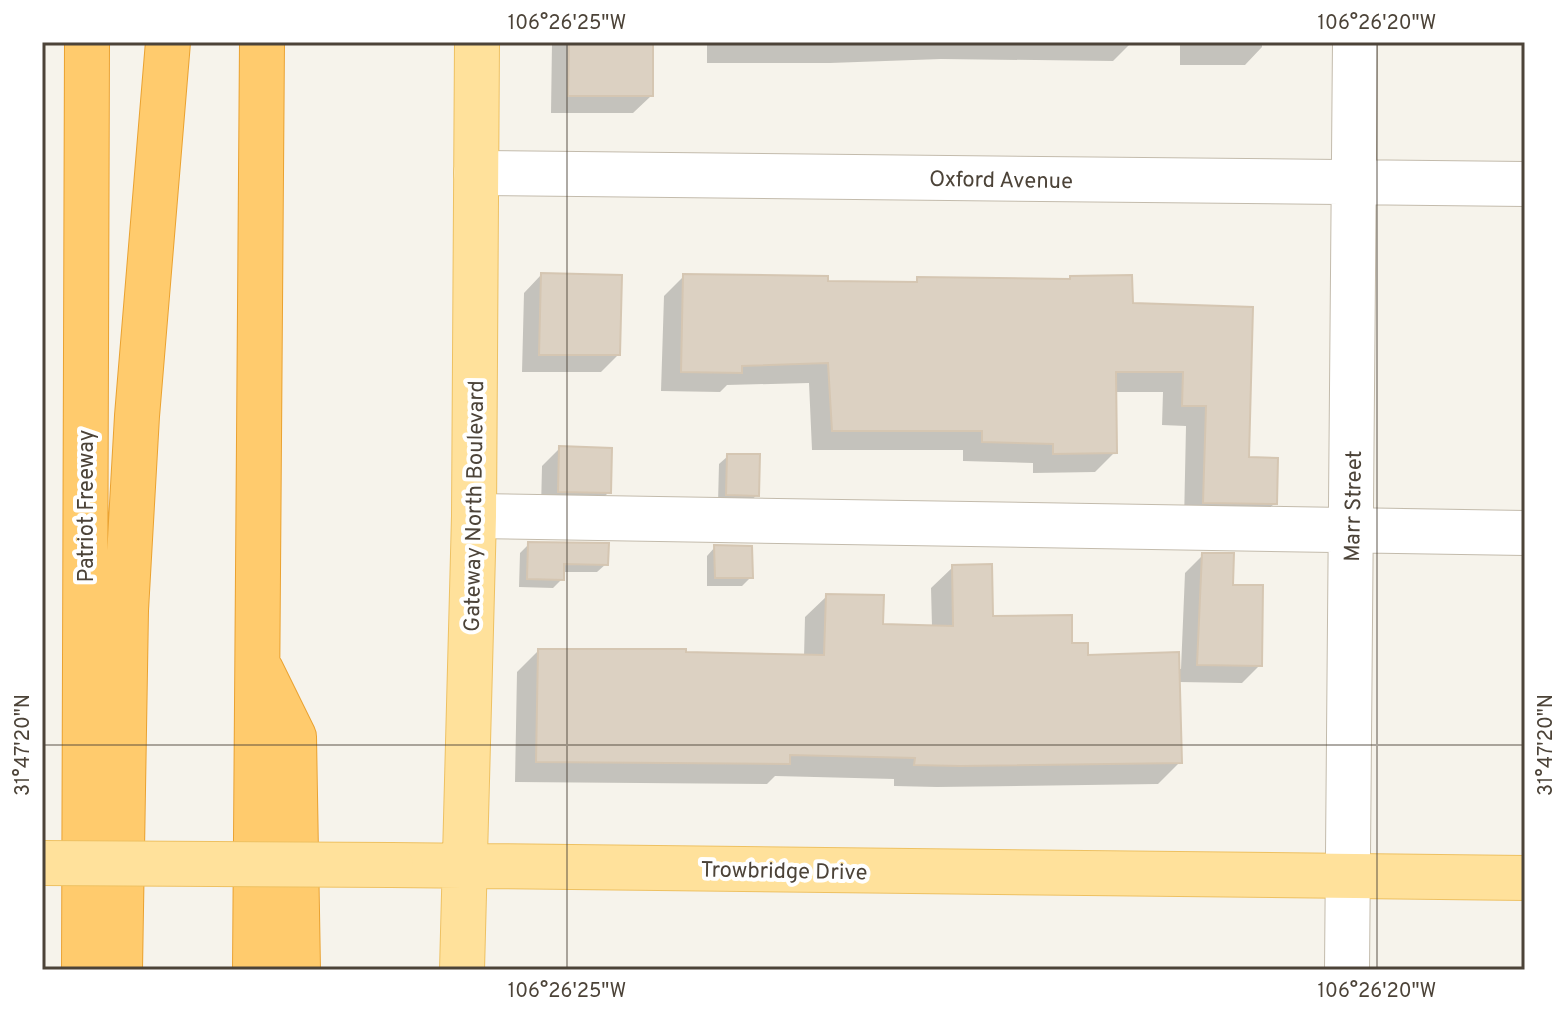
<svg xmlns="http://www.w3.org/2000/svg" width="1567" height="1012" font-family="Overpass,sans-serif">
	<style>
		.shadow { fill: #0003 }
		.building { fill: #dcd1c2; stroke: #d5c6b2; stroke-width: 2 }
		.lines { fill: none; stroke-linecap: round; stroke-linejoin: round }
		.minor-casing { stroke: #c3bbac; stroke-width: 46 }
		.major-casing { stroke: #eec162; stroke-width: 46 }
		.highway-casing { stroke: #eaa231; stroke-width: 46 }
		.minor { stroke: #fff; stroke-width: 44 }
		.major { stroke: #ffe19b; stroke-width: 44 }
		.highway { stroke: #ffcb6d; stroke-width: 44 }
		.major-bridge-casing { stroke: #eec162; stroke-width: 46; stroke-linecap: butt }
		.major-bridge { stroke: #ffe19b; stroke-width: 44 }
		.ticks { fill: none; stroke: #4c4338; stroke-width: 2; stroke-opacity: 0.45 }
		.labels { text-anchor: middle; stroke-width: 8; stroke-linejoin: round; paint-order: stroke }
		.street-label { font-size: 22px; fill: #4c4338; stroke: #fff }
		.neatline { fill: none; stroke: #4c4338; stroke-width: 3 }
		.ticks-label { font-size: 20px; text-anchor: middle; fill: #4c4338 }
	</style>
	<rect width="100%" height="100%" fill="#f6f3eb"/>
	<path class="shadow" d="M552,42H651V96L633,113H551Z
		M707,42H1132L1113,61L941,59L830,63H707Z
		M1180,42H1262V47L1245,65H1180Z
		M541,275L619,354L601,372H522L524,293Z
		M684,276L913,284L918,279L1067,281L1070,278L1131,305L1251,309L1247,459L1275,503L1254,523L1184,522L1186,426L1162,425L1163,392H1115V452L1095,472L1033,473V463L963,461V450H812L809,383L727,385L720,392L661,391L664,296Z
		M560,448L609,492L591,510L541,509L542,466Z
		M728,456L757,495L748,503H718L719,464Z
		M529,544L606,564L597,572H562V579L553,588L519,587L520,553Z
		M715,547L751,577L742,586H707V556Z
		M1203,555L1231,587L1260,665L1242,683L1178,682L1180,762L1158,784L937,787L894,786V779L775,776L767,784L515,782L517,672L538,651L804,657L805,617L827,596L881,626L932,627L931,588L953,567L991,618L1070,645L1086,657L1181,669L1185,573Z"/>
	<path class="building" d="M569,42H653V96H568Z
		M541,273L622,275L620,355H539Z
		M683,274L828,276V281L917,282V277L1070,279V276L1132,275L1133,303L1253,307L1249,457L1278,458L1277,504L1203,503L1206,406H1182L1183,372H1116L1117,453L1053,454V444L982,442V431H832L828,363L742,366V373L681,372Z
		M559,446L612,448L611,493L558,492Z
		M727,454H760L759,496L726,495Z
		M528,542L609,543L608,565L564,564V580L527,579Z
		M714,545L752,546L753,578H715Z
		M1202,553H1234L1233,585H1263L1262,666L1197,665Z
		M992,564L993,616L1072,615V643H1088V655L1179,652L1182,763L960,766L914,765L915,758L790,755V764L536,762L538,649H686V652L824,655L826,594L884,595L883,624L953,626L952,565Z"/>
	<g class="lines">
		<g class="minor-casing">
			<path id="minor" d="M476,173L1525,184
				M474,516L1525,533
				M1347,970L1355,42"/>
		</g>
		<g class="major-casing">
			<path id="major" d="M391,865L1525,878
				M462,970L474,516L477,42"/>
		</g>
		<g class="highway-casing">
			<path id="highway" d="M261,670L294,737L298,970
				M84,970L87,42
				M120,970L126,610L137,416L168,42
				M255,970L262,42"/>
		</g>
		<use href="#minor" class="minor"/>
		<use href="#major" class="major"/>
		<use href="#highway" class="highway"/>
		<g class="major-bridge-casing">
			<path id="major-bridge" d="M42,863L391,865"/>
		</g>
		<use href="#major-bridge" class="major-bridge"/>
	</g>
	<path class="ticks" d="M567,42V970M1377,42V970M42,745H1525"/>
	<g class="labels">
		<g class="street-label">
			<text transform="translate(1001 179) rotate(1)" y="8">Oxford Avenue</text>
			<text transform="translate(85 506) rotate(-90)" y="8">Patriot Freeway</text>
			<text transform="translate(473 506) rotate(-89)" y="8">Gateway North Boulevard</text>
			<text transform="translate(1352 506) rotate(-89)" y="8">Marr Street</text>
			<text transform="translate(784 870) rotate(1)" y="8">Trowbridge Drive</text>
		</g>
	</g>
	<rect width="1567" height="1012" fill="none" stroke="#ffffff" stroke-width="88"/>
	<rect x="44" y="44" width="1479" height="924" class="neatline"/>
	<g class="ticks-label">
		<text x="567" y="29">106°26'25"W</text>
		<text x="1377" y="29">106°26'20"W</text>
		<text transform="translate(22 745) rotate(-90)" y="7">31°47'20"N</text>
		<text transform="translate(1545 745) rotate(-90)" y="7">31°47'20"N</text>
		<text x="567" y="997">106°26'25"W</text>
		<text x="1377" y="997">106°26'20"W</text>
	</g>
</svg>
